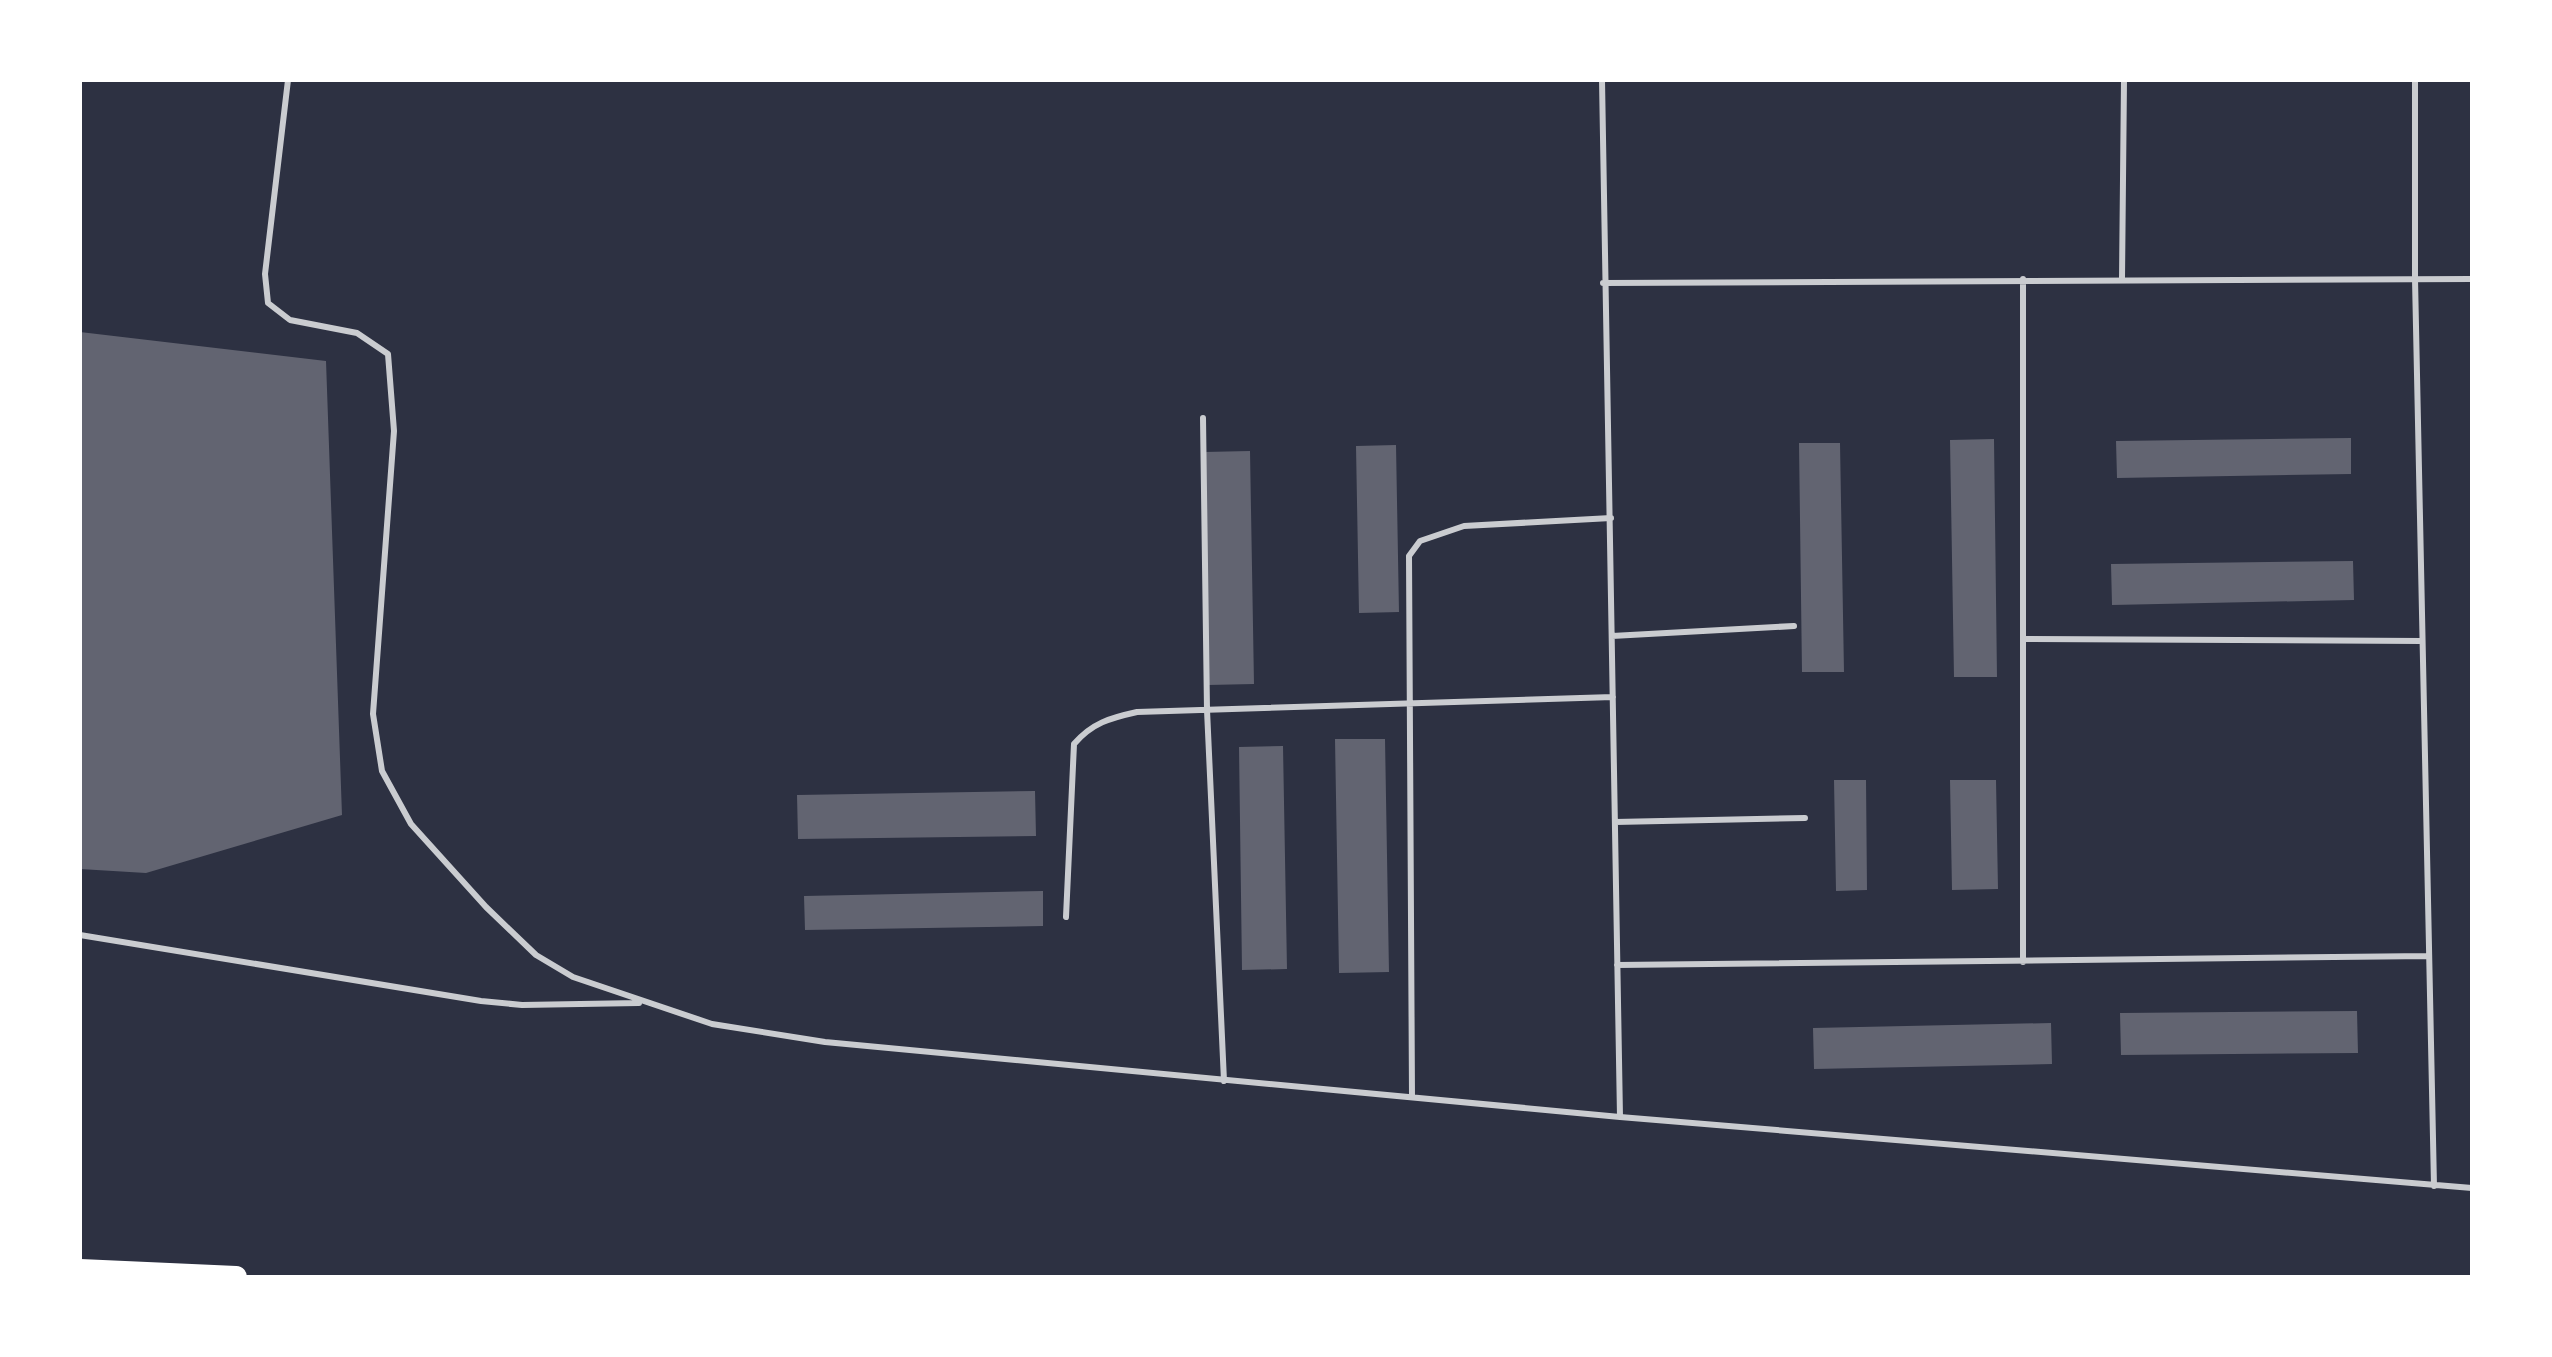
<svg xmlns="http://www.w3.org/2000/svg" width="2552" height="1357" font-family="'Nunito Sans',sans-serif">
	<style>
		.building { fill: #626471 }
		.lines { fill: none; stroke-linecap: round; stroke-linejoin: round }
		.service { stroke: #caccd0; stroke-width: 6 }
		.trunk { stroke: #fff; stroke-width: 22 }
	</style>
	<rect width="100%" height="100%" fill="#2d3142"/>
	<path class="building" d="M80,332L326,361L342,815L146,873L80,869Z
		M2351,438V474L2117,478L2116,441Z
		M1994,439L1997,677H1954L1950,440Z
		M1799,443H1840L1844,672H1802Z
		M1396,445L1399,612L1359,613L1356,446Z
		M1250,451L1254,684L1208,685L1204,452Z
		M2353,561L2354,600L2112,605L2111,564Z
		M1335,739H1385L1389,972L1339,973Z
		M1283,746L1287,969L1242,970L1239,747Z
		M1834,780H1866L1867,890L1836,891Z
		M1950,780H1996L1998,889L1952,890Z
		M1035,791L1036,836L798,839L797,795Z
		M1043,891V926L805,930L804,896Z
		M2357,1011L2358,1053L2121,1055L2120,1013Z
		M2051,1023L2052,1064L1814,1069L1813,1028Z"/>
	<g class="lines">
		<path class="service" d="M288,80L265,274L268,303L290,320L357,333L388,354L394,431L373,714L382,771L411,824L486,907L536,955L573,977L712,1024L825,1042L1620,1117L2472,1188
			M1602,80L1620,1117
			M2415,80V279L2434,1186
			M2023,279V962
			M2122,279L2124,80
			M1603,283L2472,279
			M1203,418L1207,710L1224,1081
			M1612,636L1794,626
			M2023,639L2422,641
			M1615,822L1805,818
			M1066,917L1074,744C1092,723 1110,718 1137,712L1613,697
			M80,935L481,1001L522,1005L639,1003
			M1617,965L2429,956
			M1412,1097L1409,556L1420,541L1464,526L1611,518"/>
		<path class="trunk" d="M80,1270L236,1277"/>
	</g>
	<rect width="2552" height="1357" fill="none" stroke="#ffffff" stroke-width="164"/>
</svg>
